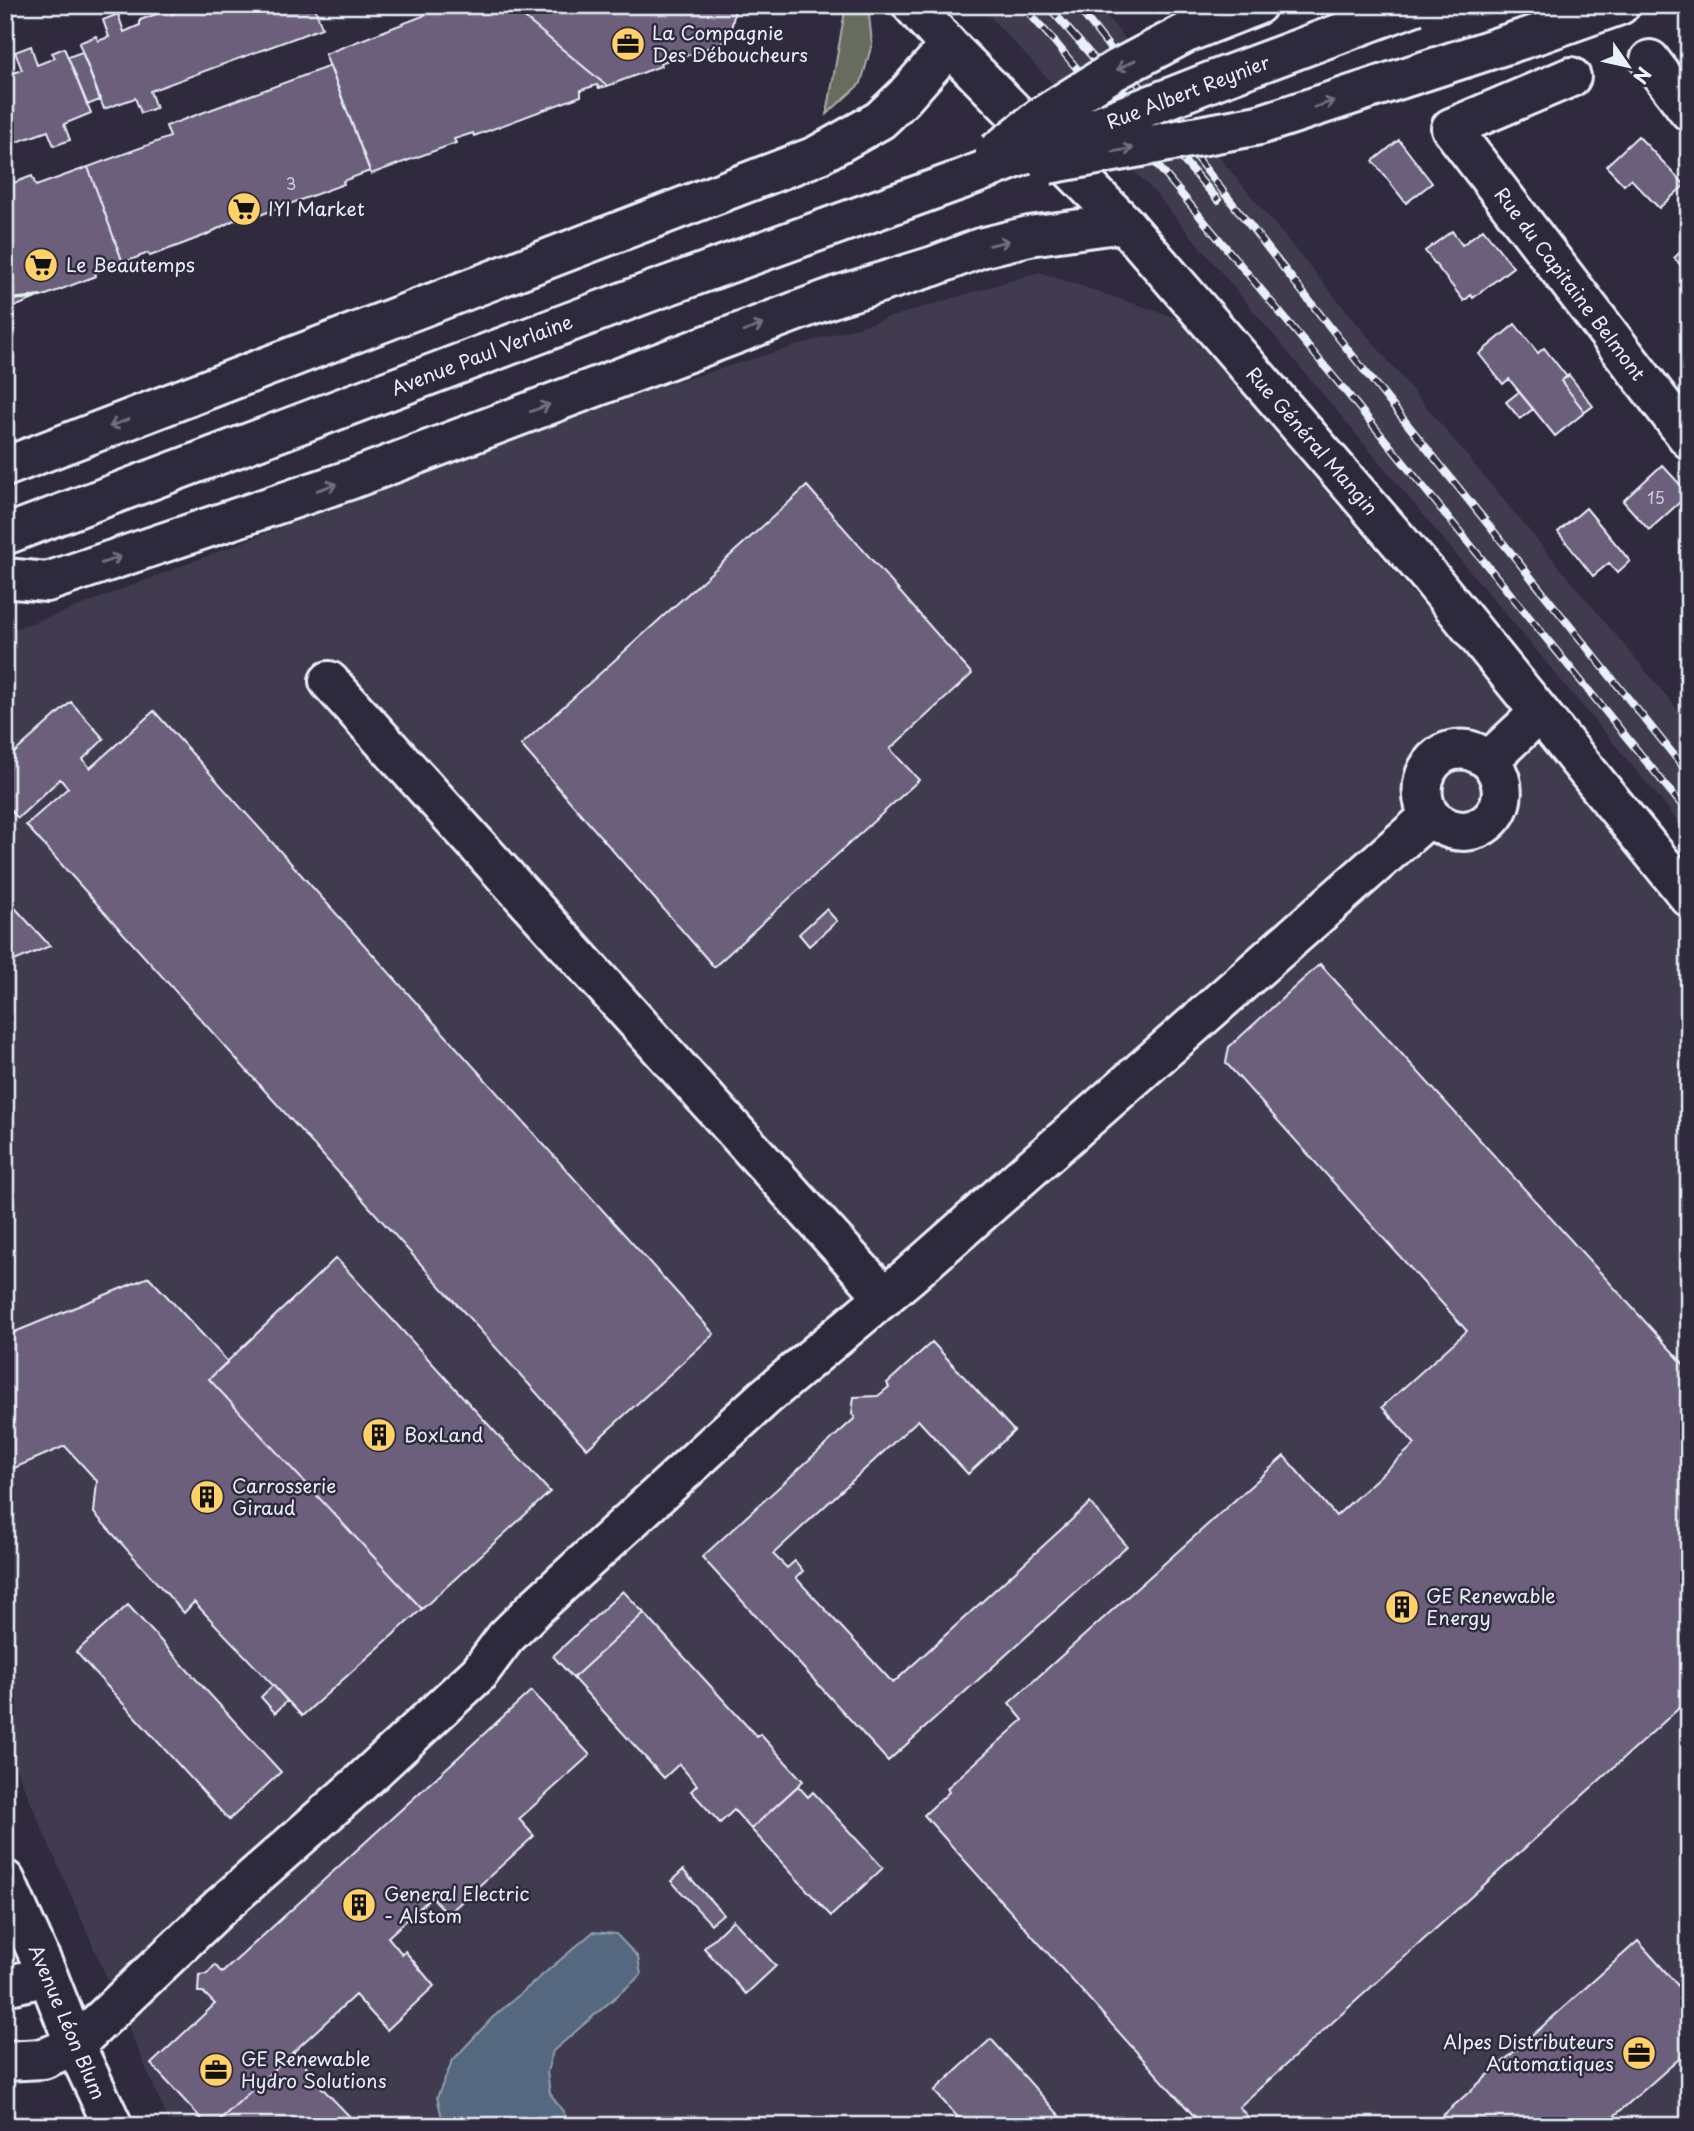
<svg xmlns="http://www.w3.org/2000/svg" width="1694" height="2131" font-family="'Playpen Sans',sans-serif">
	<style>
		.built { fill: #413a50 }
		.green { fill: #686c5e; stroke: #a8aeab; stroke-width: 2 }
		.water { fill: #54687f; stroke: #8f9faf; stroke-width: 2 }
		.building { fill: #6c5e7b; stroke: #e8f1f8; stroke-width: 2 }
		.lines { fill: none; stroke-linecap: round; stroke-linejoin: round }
		.minor-casing { stroke: #e8f1f8; stroke-width: 44 }
		.major-casing { stroke: #e8f1f8; stroke-width: 44 }
		.minor { stroke: #2f2a3d; stroke-width: 38 }
		.major { stroke: #2f2a3d; stroke-width: 38 }
		.rail-casing { stroke: #e8f1f8; stroke-width: 8 }
		.rail { stroke: #2f2a3d; stroke-width: 5; stroke-dasharray: 16; stroke-linecap: butt }
		.major-bridge-casing { stroke: #e8f1f8; stroke-width: 44; stroke-linecap: butt }
		.major-bridge { stroke: #2f2a3d; stroke-width: 38 }
		.oneway { stroke: #70707e }
		.labels { text-anchor: middle; stroke-width: 5; stroke-linejoin: round; paint-order: stroke }
		.number-label { font-size: 16px; fill: #c9ccd9 }
		.poi-label { font-size: 19px; fill: #e8f1f8; stroke: #2f2a3d; text-anchor: start }
		.street-label { font-size: 19px; fill: #e8f1f8; stroke: #2f2a3d }
	</style>
	<rect width="100%" height="100%" fill="#2f2a3d"/>
	<filter id="ink" filterUnits="userSpaceOnUse"><feTurbulence type="fractalNoise" baseFrequency=".0143" numOctaves="2"/><feDisplacementMap in="SourceGraphic" scale="14" xChannelSelector="R" yChannelSelector="G"/><feConvolveMatrix kernelMatrix="1 2 1 2 8 2 1 2 1" color-interpolation-filters="sRGB"/></filter>
	<g filter="url(#ink)">
		<path class="built" d="M979,5H1098L1233,174L1689,723V834L1156,194Z
			M1039,272L1177,318L1542,744L1689,930V2126H171L5,1743V632L67,611L564,416Z"/>
		<path class="green" d="M846,5H868L872,44L861,83L827,114Z"/>
		<path class="water" d="M593,1932L616,1934L638,1957L641,1975L553,2051L547,2072L550,2093L564,2113L570,2126H444L437,2097L453,2060L492,2018Z"/>
		<path class="building" d="M180,5H314L322,28L150,91L156,108L141,113L135,98L104,109L79,43L96,36L98,41L109,37L103,20L118,14L124,32L140,25V20L170,9L172,14L182,10Z
			M432,5H509L607,86L599,88L597,85L581,90V96L474,136L473,133L454,139L456,143L371,174L325,54L423,16Z
			M509,5H736L729,40L675,60L674,58L660,63L661,66L607,86Z
			M31,46L37,65L55,58L52,53L64,48L91,113L64,124L70,140L54,146L48,131L5,146V71L10,69L13,73L22,70L15,52Z
			M82,52L100,100L87,105L68,57Z
			M330,66L370,171L343,181L344,184L260,215L258,211L232,221L206,235L177,246L150,256L148,253L123,263L88,167L170,137L166,126Z
			M1638,136L1685,185L1659,208L1631,179L1624,185L1606,166Z
			M1399,140L1432,183L1406,203L1373,161Z
			M88,167L123,263L95,273L96,276L41,297L5,301V186L32,176L36,186Z
			M1483,229L1513,267L1473,298L1471,295L1464,301L1425,251L1452,231L1462,245Z
			M1689,244V274L1674,258Z
			M41,296L12,308L9,299Z
			M1515,324L1538,353L1544,348L1567,377L1561,381L1585,412L1555,436L1509,379L1503,384L1479,354Z
			M1569,375L1593,406L1585,412L1561,381Z
			M1519,392L1533,409L1520,419L1506,402Z
			M1662,465L1689,494L1649,530L1623,501Z
			M807,486L972,674L890,749L919,780L714,967L521,745Z
			M1586,508L1630,561L1617,573L1609,563L1593,576L1558,532Z
			M71,702L104,739L83,759L90,768L154,711L714,1334L587,1449L26,825L68,788L60,779L18,818L5,804V761Z
			M5,897L50,946L5,965Z
			M826,909L837,921L809,946L799,934Z
			M1320,964L1689,1370V1699L1239,2107L1256,2126H1203L924,1815L949,1792L947,1788L1023,1720L1009,1703L1284,1456L1336,1516L1415,1444L1382,1407L1467,1331L1226,1063L1229,1047Z
			M336,1258L550,1492L422,1609L209,1379Z
			M149,1277L228,1362L209,1379L422,1609L302,1716L194,1602L184,1613L94,1513L97,1481L65,1446L5,1472V1336Z
			M932,1342L1014,1431L968,1474L918,1420L773,1554L787,1568L795,1561L803,1571L796,1578L893,1683L1090,1503L1127,1546L888,1761L702,1557L855,1418L852,1414L854,1397L878,1396L889,1387L887,1383Z
			M623,1591L644,1613L573,1678L553,1656Z
			M128,1605L281,1772L229,1820L76,1652Z
			M644,1613L757,1737L760,1734L803,1781L751,1829L734,1810L720,1823L691,1791L697,1785L679,1764L664,1778L573,1678Z
			M273,1685L287,1701L275,1713L261,1697Z
			M531,1691L590,1755L519,1819L534,1836L448,1914L432,1897L388,1937L402,1954L405,1951L434,1986L387,2030L355,1995L213,2126H208L151,2064L215,2004L203,1992H198L199,1975L207,1974L215,1965L222,1973Z
			M798,1786L808,1797L813,1792L883,1868L831,1916L751,1829Z
			M683,1870L723,1914L711,1924L671,1881Z
			M733,1920L776,1966L746,1994L704,1948Z
			M1638,1941L1689,1998V2050L1603,2126H1431Z
			M991,2039L1069,2126H966L934,2091Z
			M293,2052L323,2084L321,2087L359,2126H213Z"/>
		<g class="lines">
			<g class="minor-casing">
				<path id="minor" d="M912,5L949,46L1124,223L1429,576L1689,897
					M1650,60L1689,111
					M1571,77L1451,128L1689,439
					M5,467L816,156L880,120L904,97L949,46
					M5,578L47,582L349,480L837,296L934,266L980,248L1029,236L1124,223
					M329,681L885,1297
					M1430,816C1472,857 1527,805 1489,760
					M5,1880L48,1976L75,2045L113,2126
					M5,1986L48,1976
					M5,2061L43,2059L75,2045L220,1907L357,1786L479,1673L505,1638L536,1607L765,1397L909,1276L1430,816C1411,786 1430,744 1468,750C1476,752 1482,756 1489,760L1539,713"/>
			</g>
			<g class="major-casing">
				<path id="major" d="M1186,33L1257,5
					M1259,125L1538,34L1620,5
					M5,535L647,293L960,180"/>
			</g>
			<use href="#minor" class="minor"/>
			<use href="#major" class="major"/>
			<g class="rail-casing">
				<path id="rail" d="M1022,5L1054,41L1347,393L1689,814
					M1047,5L1218,200
					M1076,5L1375,384L1689,774"/>
			</g>
			<use href="#rail" class="rail"/>
			<g class="major-bridge-casing">
				<path id="major-bridge" d="M995,153L1041,117L1114,71L1186,33
					M1048,164L1259,125
					M960,180L1215,80L1416,5"/>
			</g>
			<use href="#major-bridge" class="major-bridge"/>
		</g>
		<defs><path id="oneway-shaft" d="M-6 0H5M1.5-3L5.5 0L1.5 3" fill="none" stroke-width="1.6" stroke-linecap="round" stroke-linejoin="round" transform="scale(1.75)"/></defs>
		<g class="oneway">
			<use href="#oneway-shaft" transform="translate(1126 65) rotate(152)"/>
			<use href="#oneway-shaft" transform="translate(1324 104) rotate(-18)"/>
			<use href="#oneway-shaft" transform="translate(1123 150) rotate(-10)"/>
			<use href="#oneway-shaft" transform="translate(999 243) rotate(-13)"/>
			<use href="#oneway-shaft" transform="translate(753 328) rotate(-21)"/>
			<use href="#oneway-shaft" transform="translate(540 408) rotate(-21)"/>
			<use href="#oneway-shaft" transform="translate(119 423) rotate(159)"/>
			<use href="#oneway-shaft" transform="translate(327 487) rotate(-19)"/>
			<use href="#oneway-shaft" transform="translate(111 560) rotate(-19)"/>
		</g>
	</g>
	<defs>
		<g id="office-disc" transform="scale(1.75)"><circle r="9.5" fill="#ffd166" stroke="#2f2a3d"/><path d="M-6-3h4V-5.5h4V-3h4V5H-6ZM-1-4.5V-3h2v-1.5ZM-6 0V1H6V0Z" fill="#111"/></g>
		<g id="supermarket-disc" transform="scale(1.75)"><circle r="9.5" fill="#ffd166" stroke="#2f2a3d"/><path d="M-6-5.5h2.5l.6 2H6L4.5 2H-2.5L-4.4-4H-6ZM-1.5 3.2a1.3 1.3 0 1 0 .1 0ZM3 3.2a1.3 1.3 0 1 0 .1 0Z" fill="#111"/></g>
		<g id="building-disc" transform="scale(1.75)"><circle r="9.5" fill="#ffd166" stroke="#2f2a3d"/><path d="M-4-6H4V6H1V3H-1V6H-4ZM-2.5-4.3h1.7v1.8h-1.7ZM.8-4.3h1.7v1.8H.8ZM-2.5-1h1.7V.8h-1.7ZM.8-1h1.7V.8H.8Z" fill="#111"/></g>
	</defs>
	<g fill-rule="evenodd">
		<use href="#office-disc" x="628" y="44"/>
		<use href="#supermarket-disc" x="244" y="209"/>
		<use href="#supermarket-disc" x="41" y="265"/>
		<use href="#building-disc" x="379" y="1435"/>
		<use href="#building-disc" x="207" y="1497"/>
		<use href="#building-disc" x="1402" y="1607"/>
		<use href="#building-disc" x="359" y="1905"/>
		<use href="#office-disc" x="1639" y="2053"/>
		<use href="#office-disc" x="216" y="2070"/>
	</g>
	<g class="labels">
		<g class="number-label">
			<text x="291" y="190">3</text>
			<text x="1656" y="504">15</text>
		</g>
		<g class="poi-label">
			<text x="652" y="40">La Compagnie<tspan x="652" dy="22">Des Déboucheurs</tspan></text>
			<text x="268" y="216">IYI Market</text>
			<text x="66" y="272">Le Beautemps</text>
			<text x="404" y="1442">BoxLand</text>
			<text x="232" y="1493">Carrosserie<tspan x="232" dy="22">Giraud</tspan></text>
			<text x="1426" y="1603">GE Renewable<tspan x="1426" dy="22">Energy</tspan></text>
			<text x="384" y="1901">General Electric<tspan x="384" dy="22">- Alstom</tspan></text>
			<text x="1614" y="2049" text-anchor="end">Alpes Distributeurs<tspan x="1614" dy="22">Automatiques</tspan></text>
			<text x="241" y="2066">GE Renewable<tspan x="241" dy="22">Hydro Solutions</tspan></text>
		</g>
		<g class="street-label">
			<text transform="translate(1188 92) rotate(-21)" y="7">Rue Albert Reynier</text>
			<text transform="translate(1570 284) rotate(53)" y="7">Rue du Capitaine Belmont</text>
			<text transform="translate(482 355) rotate(-21)" y="7">Avenue Paul Verlaine</text>
			<text transform="translate(1312 441) rotate(49)" y="7">Rue Général Mangin</text>
			<text transform="translate(67 2022) rotate(67)" y="7">Avenue Léon Blum</text>
		</g>
	</g>
	<rect width="1694" height="2131" fill="none" stroke="#2f2a3d" stroke-width="28"/>
	<rect x="14" y="14" width="1666" height="2103" fill="none" stroke="#e8f1f8" stroke-width="2.5" filter="url(#ink)"/>
	<g transform="translate(1628 66) rotate(124)" stroke="#2f2a3d" stroke-width="5" paint-order="stroke">
	<path d="M0-5L12 26L0 18L-12 26Z" fill="#e8f1f8"/>
	<text y="-10" font-size="19" font-weight="bold" text-anchor="middle" fill="#e8f1f8">N</text>
	</g>
</svg>
